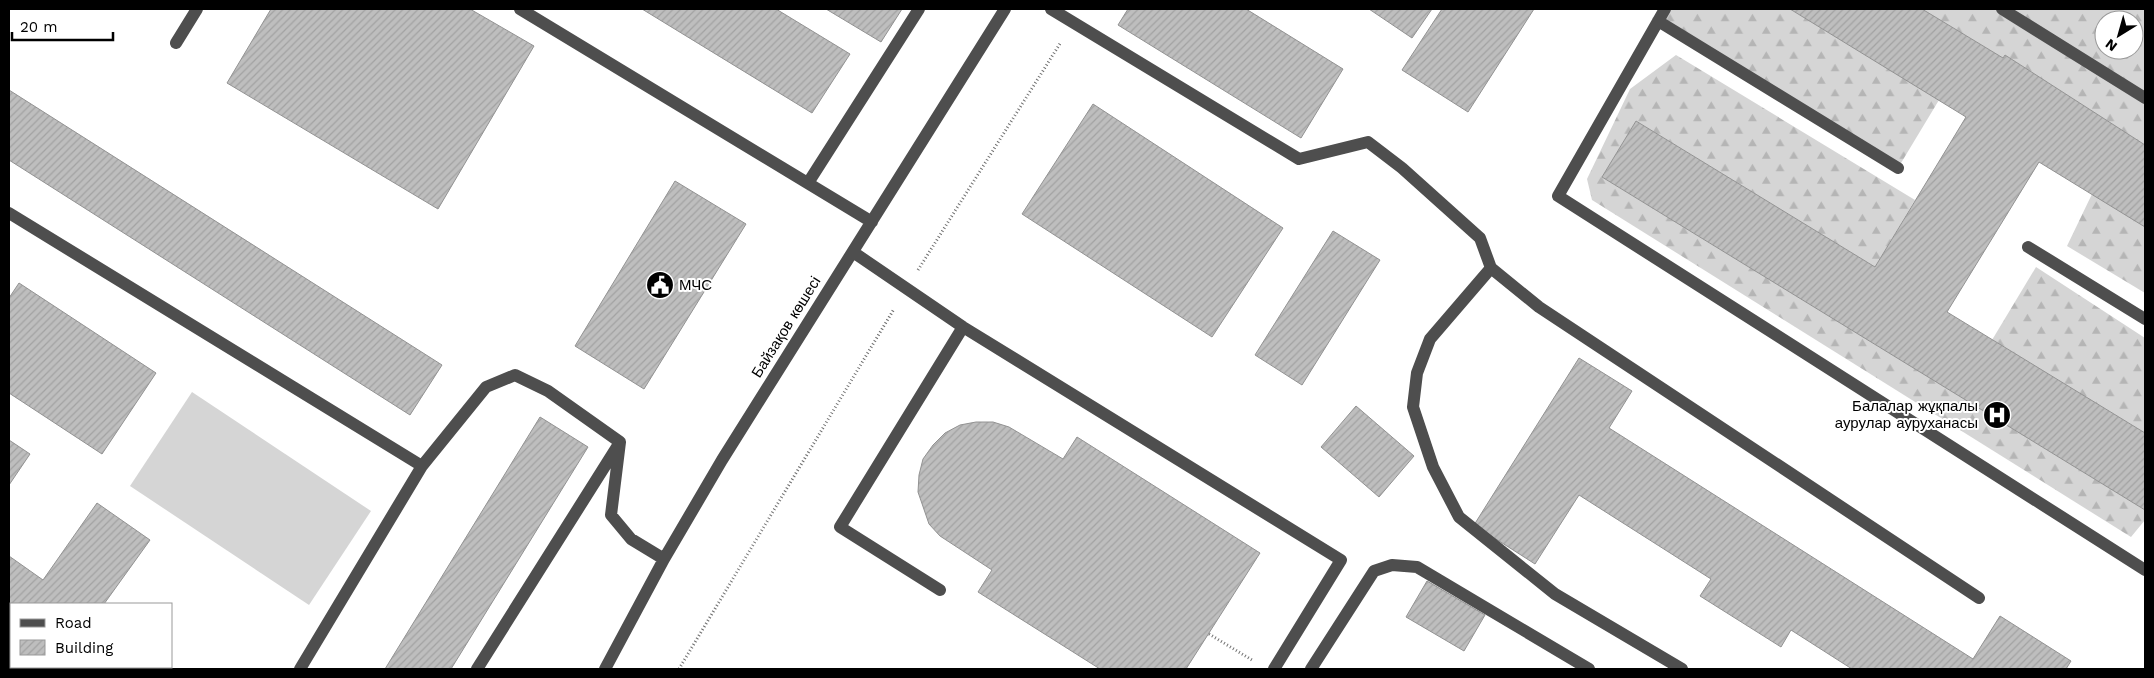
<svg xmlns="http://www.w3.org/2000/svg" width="2154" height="678" font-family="'Work Sans',sans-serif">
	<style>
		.forest { fill: url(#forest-firs); fill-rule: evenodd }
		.pitch { fill: #d5d5d5 }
		.building { fill: url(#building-hatch); stroke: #929292 }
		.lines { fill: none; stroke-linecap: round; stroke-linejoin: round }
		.path { stroke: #707070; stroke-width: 3; stroke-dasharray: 1 2.5; stroke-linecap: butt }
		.minor { stroke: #4e4e4e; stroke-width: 12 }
		.labels { text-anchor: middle; stroke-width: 4; stroke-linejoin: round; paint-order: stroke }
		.poi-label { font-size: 15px; fill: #000; stroke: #fff; text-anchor: start }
		.street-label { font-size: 15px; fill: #000; stroke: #fff }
	</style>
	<defs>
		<pattern id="forest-firs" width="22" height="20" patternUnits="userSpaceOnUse" patternTransform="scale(1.25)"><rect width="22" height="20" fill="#d5d5d5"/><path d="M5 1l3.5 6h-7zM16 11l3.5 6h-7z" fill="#b5b5b5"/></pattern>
		<pattern id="building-hatch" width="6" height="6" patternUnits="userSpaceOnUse" patternTransform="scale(1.25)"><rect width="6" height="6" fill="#bebebe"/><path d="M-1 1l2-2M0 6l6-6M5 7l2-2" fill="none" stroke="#a2a2a2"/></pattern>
	</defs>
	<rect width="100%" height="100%" fill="#fff"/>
	<path class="forest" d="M1665,9H1790L1939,100L1898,168L1658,21Z
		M1922,9H2145V145L2005,55L2003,58ZM2104,20H2134V50H2104Z
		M1676,55L1915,200L1875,267L1636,121L1602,177L2145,510V520L2131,537L1592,200L1587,179L1630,89Z
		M2092,194L2145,227V293L2067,246Z
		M2036,267L2145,338V433L1992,340Z"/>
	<path class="pitch" d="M192,392L371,511L309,605L130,486Z"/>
	<path class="building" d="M271,9H470L534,46L438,209L227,83Z
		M642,9H776L850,54L812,113Z
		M826,9H902L881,42Z
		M1128,9H1246L1343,69L1301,138L1118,25Z
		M1369,9H1432L1412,38Z
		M1442,9H1534L1468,112L1402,70Z
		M1790,9H1922L2003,58L2005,55L2145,145V227L2039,162L1947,312L2145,433V510L1602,177L1636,121L1875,267L1966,117Z
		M9,90L442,365L410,415L9,160Z
		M1093,104L1283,228L1212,337L1022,214Z
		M675,181L746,224L644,389L575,346Z
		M1333,231L1380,260L1302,385L1255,355Z
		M19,283L156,373L102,454L9,393V298Z
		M1579,358L1632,391L1609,428L1973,659L2000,616L2071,661L2066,669H1852L1791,630L1781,647L1700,596L1711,579L1579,495L1535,564L1474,525Z
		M1356,406L1414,456L1379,497L1321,447Z
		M540,417L588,447L451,669H385Z
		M976,422H993L1009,427L1063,459L1077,437L1260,553L1186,669H1100L978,592L992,570L940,536L929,524L918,492L919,475L923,459L933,445L945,433L960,425Z
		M9,440L30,454L9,485Z
		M97,503L150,540L104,604H11V607L9,605V556L43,580Z
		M1427,581L1485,615L1464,651L1406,617Z
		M96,667H151L149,669H100Z"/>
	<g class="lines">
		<path class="path" d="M918,270L1061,42
			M1209,634L1252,660
			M679,669L894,309"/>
		<path class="minor" d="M520,9L872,222
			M1051,9L1299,159L1368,142L1402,168L1480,238L1491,268L1539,307L1979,598
			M1665,9L1558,196L2145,570
			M2002,9L2145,98
			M1658,21L1898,168
			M176,43L197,9
			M808,183L919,9
			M9,213L422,466
			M2028,247L2145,319
			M853,252L963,327L1341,560L1274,669
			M1491,268L1430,339L1417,373L1413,407L1433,467L1459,517L1555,594L1682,669
			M940,590L840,527L963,327
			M300,669L422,466L486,387L515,375L548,391L620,442L611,515L631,539L664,559
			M477,669L617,447
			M605,669L664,559L722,460L1005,9
			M1311,669L1374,571L1392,565L1417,567L1589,669"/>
	</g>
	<defs>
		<g id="civic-disc" transform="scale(1.4375)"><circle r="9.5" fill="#000" stroke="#fff"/><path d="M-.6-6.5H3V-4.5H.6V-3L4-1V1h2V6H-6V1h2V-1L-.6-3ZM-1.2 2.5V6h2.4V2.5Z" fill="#fff"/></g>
		<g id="hospital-disc" transform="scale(1.4375)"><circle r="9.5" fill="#000" stroke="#fff"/><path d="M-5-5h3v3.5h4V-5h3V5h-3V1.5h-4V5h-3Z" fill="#fff"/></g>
	</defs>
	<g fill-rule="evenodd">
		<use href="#civic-disc" x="660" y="285"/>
		<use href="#hospital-disc" x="1997" y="415"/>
	</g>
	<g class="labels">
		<g class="poi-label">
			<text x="679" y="290">МЧС</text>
			<text x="1978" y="411" text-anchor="end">Балалар жұқпалы<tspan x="1978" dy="17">аурулар ауруханасы</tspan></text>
		</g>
		<g class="street-label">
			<text transform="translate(786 327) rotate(-58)" y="5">Байзақов көшесі</text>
		</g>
	</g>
	<rect width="2154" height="678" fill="none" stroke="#000000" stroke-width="20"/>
	<rect x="10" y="603" width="162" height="65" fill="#ffffff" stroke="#999999"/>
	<rect x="20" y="619" width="25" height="8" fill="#4e4e4e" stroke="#999999"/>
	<text x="55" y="628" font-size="15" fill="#000000">Road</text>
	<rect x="20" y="640" width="25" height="15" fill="url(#building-hatch)" stroke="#999999"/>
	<text x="55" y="653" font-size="15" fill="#000000">Building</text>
	<g transform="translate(2119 35) rotate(217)"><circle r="24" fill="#ffffff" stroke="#999999"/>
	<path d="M0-4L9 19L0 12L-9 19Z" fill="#000000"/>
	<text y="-8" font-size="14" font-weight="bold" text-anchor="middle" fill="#000000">N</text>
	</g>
	<path d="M12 32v8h101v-8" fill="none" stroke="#000000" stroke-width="2.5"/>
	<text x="20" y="32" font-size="15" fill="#000000" stroke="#ffffff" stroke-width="4" paint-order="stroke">20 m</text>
</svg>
